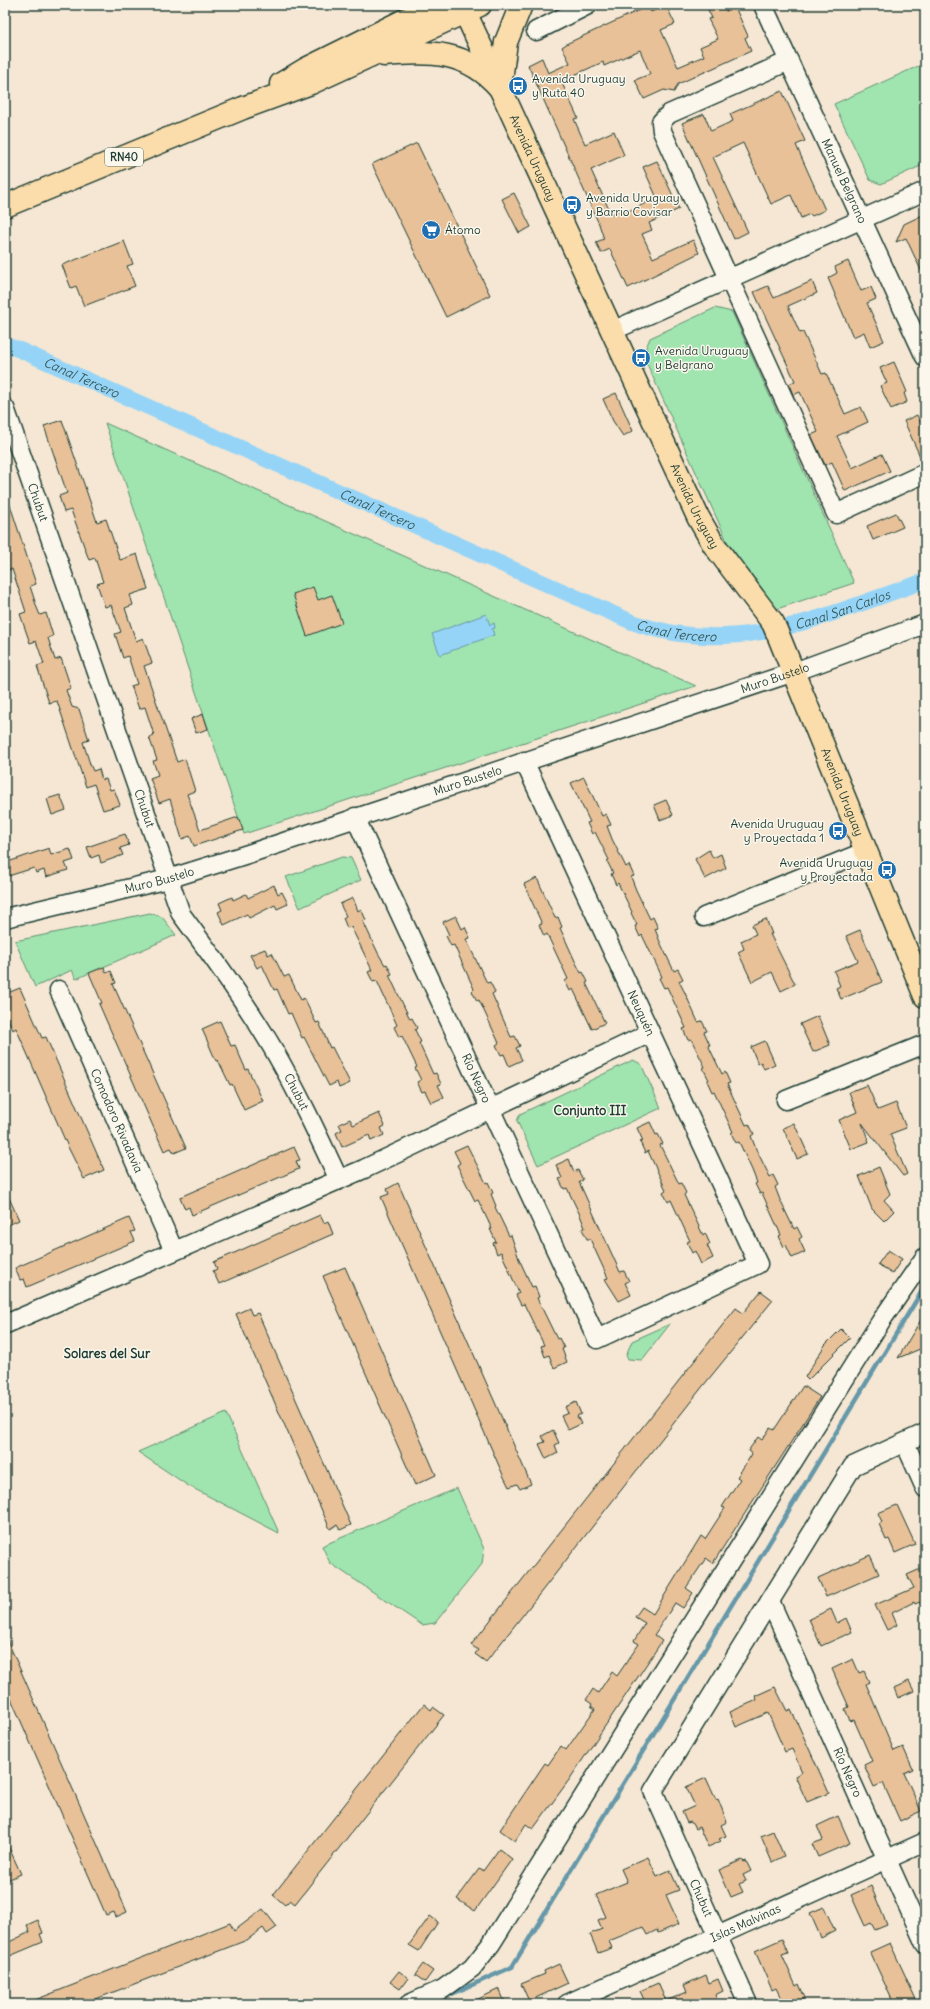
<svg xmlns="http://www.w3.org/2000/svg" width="930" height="2009" font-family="Delius,sans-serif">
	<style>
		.green { fill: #a0e4af; stroke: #609072 }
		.water { fill: #96d4f7; stroke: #6698a9 }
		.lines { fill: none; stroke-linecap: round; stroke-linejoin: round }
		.stream { stroke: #6698a9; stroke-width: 4.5 }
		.canal { stroke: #96d4f7; stroke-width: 16 }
		.building { fill: #e8c199; stroke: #1f3d34 }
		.minor-casing { stroke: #1f3d34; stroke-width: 21 }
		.major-casing { stroke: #1f3d34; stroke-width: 25 }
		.highway-casing { stroke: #1f3d34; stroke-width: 25 }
		.minor { stroke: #fbf7ec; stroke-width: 18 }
		.major { stroke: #fbddab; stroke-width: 22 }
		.highway { stroke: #fbddab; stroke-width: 22 }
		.labels { text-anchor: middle; stroke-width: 3; stroke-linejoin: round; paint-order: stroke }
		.shield { fill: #fbf7ec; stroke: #61756b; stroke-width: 1 }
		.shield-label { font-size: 11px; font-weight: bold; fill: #1f3d34 }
		.poi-label { font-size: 12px; fill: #1f3d34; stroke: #fbf7ec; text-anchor: start }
		.street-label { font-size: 12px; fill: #1f3d34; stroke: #fbf7ec }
		.water-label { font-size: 13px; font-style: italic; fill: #375b5b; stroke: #fbf7ec }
		.neighbourhood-label { font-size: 13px; font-weight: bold; fill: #1f3d34; stroke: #fbf7ec }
	</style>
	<rect width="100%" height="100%" fill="#f5e7d3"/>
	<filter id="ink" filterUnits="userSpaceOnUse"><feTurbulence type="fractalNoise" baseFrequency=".025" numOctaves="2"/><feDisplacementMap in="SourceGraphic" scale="8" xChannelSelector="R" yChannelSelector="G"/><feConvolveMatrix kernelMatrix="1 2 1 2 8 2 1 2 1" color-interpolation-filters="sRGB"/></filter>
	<g filter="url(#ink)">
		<path class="green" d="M925,63V164L881,184L870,180L834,104Z
			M715,308L732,312L854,583L777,609L772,607L727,541L643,355L650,338Z
			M105,423L696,686L244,834Z
			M342,857L351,858L361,880L300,908L286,877Z
			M150,913L162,917L176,935L76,979L72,970L35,987L15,941Z
			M633,1060L641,1064L661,1108L538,1165L517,1121L520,1114Z
			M670,1324L642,1360L628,1359L626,1355L632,1341Z
			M226,1413L279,1533L187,1485L138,1452Z
			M457,1488L484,1549L482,1564L435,1623L422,1625L330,1563L322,1546Z"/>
		<path class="water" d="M486,614L490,625L494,623L495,628L492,629L494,635L440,655L432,634Z"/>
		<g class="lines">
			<path class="stream" d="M445,1997L512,1967L925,1286"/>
			<path class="canal" id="s1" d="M5,345L20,350L632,622C736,660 827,614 925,581"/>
		</g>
		<path class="building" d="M666,5L675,24L661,30L678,67L704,56L700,47L718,39L708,19L712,18L708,10L721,5H723L726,11L735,7L748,36L745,38L751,51L678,84L674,92L664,90L644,99L635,80L650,74L640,50L604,66L603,62L561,81L578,118L574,119L585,144L614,131L624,155L591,170L611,214L621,210L622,214L657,198L643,167L657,161L679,209L649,223L652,230L642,234L653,258L693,240L699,253L628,288L610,249L601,253L596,242L604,239L599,224L528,65L542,58L548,73L570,63L562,47L568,43L648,6L651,12Z
			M782,91L805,141L796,145L825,210L812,216L810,214L801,218L791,195L771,204L743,143L713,157L748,232L734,239L682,123L704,114L711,131L733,121L730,114Z
			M417,143L490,295L446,317L372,164Z
			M514,193L531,227L519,233L502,199Z
			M925,214V279L906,238L896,242L904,224Z
			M124,241L133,264L127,266L135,286L84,306L76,286L71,288L62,265Z
			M848,261L861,291L871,287L876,299L867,303L884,341L870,347L864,332L853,337L828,278L837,273L835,267Z
			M812,281L817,293L788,306L800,333L803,332L822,374L826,373L845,414L861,407L868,422L837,436L852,468L882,454L890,471L845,491L832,462L825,465L811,435L818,432L800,392L793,395L789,384L795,381L754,292L768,286L774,298Z
			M894,362L907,392L904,393L907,402L891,409L880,386L887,383L880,368Z
			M616,393L633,431L623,436L613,421L603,399Z
			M917,415L925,433V463H923L904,421Z
			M62,420L97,522L106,519L120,560L137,554L148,589L130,595L133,605L125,608L136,641L143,638L152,663L144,666L177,762L185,759L195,791L187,794L200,830L238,817L243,830L194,846L190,836L182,839L170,799L159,803L150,778L158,775L153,761L157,760L149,737L154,735L145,707L139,709L131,686L137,684L128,656L123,658L115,634L121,632L111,605L105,607L97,584L103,582L95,558L89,560L71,510L64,512L59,496L67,493L44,426Z
			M5,499H8L36,584L30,586L37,608L40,615L46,613L53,636L48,638L55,660L61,658L71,688L66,690L72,707L79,709L89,740L83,742L90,764L93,771L99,769L102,780L106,779L110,790L114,789L120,805L103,810L94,784L86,787L57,701L49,703L37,666L44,664L36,641L30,643L20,614L26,612L12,569L5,571Z
			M896,513L903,527L873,540L867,526Z
			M313,587L318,600L332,595L342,623L307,636L293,594Z
			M203,714L208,729L196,733L191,719Z
			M584,777L602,816L606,814L611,825L607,826L612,839L626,867L629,865L634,876L631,877L636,890L650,919L653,917L658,928L655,929L660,942L674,971L678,969L683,979L679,981L685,993L698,1022L702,1021L707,1031L704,1032L710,1045H708L722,1074L725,1072L730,1083L727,1084L746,1125L749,1124L754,1134L751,1136L756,1149L770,1177L773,1175L778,1185L775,1187L780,1200L794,1229L797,1227L802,1237L799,1239L805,1252L792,1258L786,1245L784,1247L779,1236L781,1235L762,1193L760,1194L755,1184L757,1183L752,1170L739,1142L736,1143L731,1133L733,1132L714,1091L712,1092L707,1081L709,1080L703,1068L705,1067L691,1039L688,1040L683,1029L686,1028L667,987L664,988L659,978L662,977L656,964L642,935L640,937L635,926L637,925L631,913L632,912L618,883L616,885L611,874L613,873L607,861L609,860L595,832L592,834L587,823L590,822L571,783Z
			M60,795L66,810L52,815L47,799Z
			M666,800L673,815L660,820L654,805Z
			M125,834L129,845L120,848L123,855L101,863L99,855L91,858L87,847Z
			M49,848L51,855L70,849L74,860L65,863L68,870L46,877L44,870L36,873L34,868L5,877V863Z
			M709,850L713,858L721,854L726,868L705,879L695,859Z
			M537,878L555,918L558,917L562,927L560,928L575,961L581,973L583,972L588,982L586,983L605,1023L592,1029L573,989L570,991L565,981L568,979L547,934L544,936L539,925L542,924L524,884Z
			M274,885L278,894L282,892L288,904L277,909L275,905L249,918L247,914L224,925L218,912L222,910L219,903L232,897L233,900L246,894L248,898Z
			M353,898L358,911L361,909L366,920L363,921L378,953L385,965L387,964L392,974L389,975L400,998L410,1019L412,1018L417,1028L415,1030L421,1042L419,1043L433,1074L436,1073L441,1084L438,1085L444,1097L431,1103L425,1091L422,1092L417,1082L421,1080L415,1068L417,1067L402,1036L399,1037L394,1027L397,1025L377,981L373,982L368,972L372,970L357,939L351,927L347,928L343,918L346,916L340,904Z
			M456,916L462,929L465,927L470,938L466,939L487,983L490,982L495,992L492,994L511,1037L515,1036L520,1046L516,1048L522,1060L509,1066L504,1054L501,1055L496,1045L499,1043L479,1000L477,1001L472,991L474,989L454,945L451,946L446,936L449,935L443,922Z
			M766,919L772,934H770L795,984L781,991L772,972L752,982L738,952L744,949L741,941L756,934L752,925Z
			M860,930L882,982L841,999L836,988L840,986L834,971L858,961L846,936Z
			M265,949L268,955L272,953L284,977L289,975L301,1000L304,998L316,1023L319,1022L330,1048L332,1047L350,1083L339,1088L337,1082L329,1086L304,1037L302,1038L291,1013L288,1014L277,989L274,990L262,965L257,968L250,955Z
			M104,967L106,973L111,971L116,983L113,984L186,1148L174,1153L171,1148L164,1151L99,1004L102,1003L89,973Z
			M20,988L42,1038L46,1037L104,1170L86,1178L84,1179L68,1147L16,1028L13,1030L5,1012V994Z
			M818,1016L830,1045L813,1052L800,1024Z
			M220,1021L231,1046L235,1045L246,1070L248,1069L263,1101L244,1110L232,1084L230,1085L218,1060L216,1061L202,1029Z
			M765,1041L775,1064L764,1069L761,1062L758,1064L751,1047Z
			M867,1085L878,1110L896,1103L906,1128L890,1134L907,1174L903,1176L862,1123L869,1142L851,1149L839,1120L857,1112L849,1092Z
			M379,1113L385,1126L381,1128L384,1135L371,1141L369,1135L342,1147L336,1133L342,1130L339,1124L350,1119L353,1125Z
			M650,1122L656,1135L658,1134L663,1144L660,1145L679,1184L681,1183L686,1193L684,1195L703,1235L705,1233L710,1244L707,1245L713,1258L701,1264L695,1251L692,1253L687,1242L690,1241L671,1200L668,1202L663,1192L666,1190L648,1151L645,1153L640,1142L643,1141L637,1128Z
			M794,1123L808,1154L797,1159L783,1128Z
			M467,1145L486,1183L488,1182L493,1193L491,1194L496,1206L495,1207L509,1236L511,1235L519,1259L532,1287L535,1286L539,1297L537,1298L557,1339L559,1338L564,1348L562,1349L567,1362L554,1368L549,1355L545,1357L541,1346L544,1345L524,1304L521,1305L516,1295L519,1293L501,1252L497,1254L493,1243L496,1242L490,1229H492L478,1200L475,1201L457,1165L460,1163L454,1151Z
			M294,1147L300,1160L296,1161L299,1169L192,1215L189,1207L185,1209L180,1197Z
			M569,1159L574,1172L578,1170L583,1180L579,1182L620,1272L624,1271L629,1281L625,1283L631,1295L619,1301L605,1279L608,1278L590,1239H587L582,1229L585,1228L580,1215L567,1188L564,1189L559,1179L562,1178L556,1165Z
			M879,1167L890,1194L884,1200L894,1211L884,1221L872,1209L859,1176Z
			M398,1183L531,1484L520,1489L517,1484L509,1487L503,1475L381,1197L389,1194L387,1189Z
			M5,1189L19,1220L8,1225L5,1217Z
			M320,1215L324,1223L328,1221L333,1234L219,1284L213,1271L217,1269L214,1262Z
			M129,1218L135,1231L131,1232L135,1241L27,1287L24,1279L20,1280L15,1268Z
			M888,1250L902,1259L892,1274L878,1264Z
			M345,1267L436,1475L415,1485L323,1276Z
			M761,1291L773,1300L703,1386L486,1662L475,1654L478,1650L471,1645L736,1308L743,1313Z
			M249,1308L252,1315L258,1313L351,1525L340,1530L337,1525L330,1529L236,1314Z
			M925,1313V1347L898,1358Z
			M841,1329L850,1338L808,1380L805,1377L825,1345Z
			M803,1386L820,1397L713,1563L706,1558L686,1588L693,1593L683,1608L675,1603L654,1635L662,1641L569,1780L533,1829L526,1824L515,1841L500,1830L545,1763L548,1765L561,1746L566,1750L595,1709L591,1706L592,1704L586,1700L593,1689L598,1693L612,1672L617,1676L639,1644L634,1641L645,1623L635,1617L642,1607L653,1614L701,1536L705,1539L725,1508L722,1507L740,1479L737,1477L752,1454L748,1451L758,1437L762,1440L770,1428L774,1430Z
			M576,1402L581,1414L577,1416L581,1424L568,1430L561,1416L568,1413L565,1407Z
			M553,1430L559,1443L555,1445L558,1453L546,1459L539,1444L545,1442L542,1436Z
			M897,1505L915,1544L895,1553L889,1539L886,1540L879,1524L882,1522L878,1513Z
			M870,1555L879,1574L826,1597L818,1578Z
			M925,1567V1613L920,1602L915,1604L914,1602L892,1613L897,1625L887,1630L875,1605L914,1588L907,1575Z
			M831,1609L837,1623L846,1618L852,1632L821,1646L809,1619Z
			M5,1635L127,1912L116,1917L114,1912L106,1915L5,1685V1673L9,1672L5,1663Z
			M853,1659L859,1673L864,1671L869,1682L866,1684L894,1751L903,1747L913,1769L904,1773L921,1811L900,1821L883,1783L874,1787L864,1765L872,1761L854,1720L850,1721L845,1709L849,1707L832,1669Z
			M909,1681L914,1691L898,1698L894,1688Z
			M775,1687L787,1711L791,1709L829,1793L807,1802L795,1776L802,1772L792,1749L785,1752L768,1713L736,1727L730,1712L757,1700L755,1696Z
			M424,1704L431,1710L433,1707L444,1715L295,1904L290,1900L285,1905L273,1895Z
			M706,1778L716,1800L718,1799L727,1822L721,1825L726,1836L719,1839L721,1841L708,1847L699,1827L695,1829L691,1822L687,1823L682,1812L695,1806L686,1787Z
			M838,1816L850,1843L818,1857L812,1844L823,1840L817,1826Z
			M773,1831L784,1856L772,1862L761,1836Z
			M5,1839L21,1874L5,1881Z
			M499,1849L512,1859L475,1911L457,1899L479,1869L483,1871Z
			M648,1857L657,1876L670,1870L679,1890L666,1895L679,1924L658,1933L657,1930L647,1935L643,1927L609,1941L612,1948L598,1953L590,1934L602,1929L598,1920L606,1917L596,1895L627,1882L621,1869Z
			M742,1860L744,1862L746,1861L751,1871L743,1875L746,1881L739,1884L743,1892L731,1897L719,1870Z
			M871,1886L887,1925L875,1930L871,1923L865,1926L851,1895Z
			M824,1907L835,1931L821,1938L810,1913Z
			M263,1909L277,1927L267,1934L263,1928L247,1940L83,2004H25L230,1923L234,1931Z
			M430,1916L438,1922L419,1951L409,1945Z
			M38,1920L43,1933L40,1934L43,1942L5,1958V1944L30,1932L27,1925Z
			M782,1939L788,1953L782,1955L796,1986L799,1984L805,1998L798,2001L799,2004H784L776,1988L772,1990L755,1951Z
			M890,1943L904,1973L918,2004H894L870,1952Z
			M423,1964L433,1971L425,1982L415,1975Z
			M559,1964L568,1983L529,2001L521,1984L545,1974L544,1971Z
			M399,1971L408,1978L400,1989L390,1982Z
			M706,1975L709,1983L718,1979L723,1991L715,1995L719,2004H646L640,1991L658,1983L666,2001L687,1992L684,1985Z
			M499,1989L506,2004H468Z"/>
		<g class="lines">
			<g class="minor-casing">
				<g id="minor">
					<path id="s2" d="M763,5L925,357"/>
					<path d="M536,31L588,5"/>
					<path d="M789,61L669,114L661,122L662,131L836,514L925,473"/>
					<path d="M612,331L925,191"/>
					<path id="s3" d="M5,408L181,914C213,957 245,1001 272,1047C297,1090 318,1135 339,1180"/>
					<path id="s4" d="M355,817L597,1339L758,1264L524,761"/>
					<path d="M704,917L866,851"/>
					<path id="s5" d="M5,918L168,879L251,853L794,672L925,624"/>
					<path id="s6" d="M59,990L174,1251"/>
					<path d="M786,1100L925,1044"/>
					<path d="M5,1321L6,1324L364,1169L650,1033"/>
					<path d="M905,1443L925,1488"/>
					<path id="s7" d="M770,1601L925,1944"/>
					<path d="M409,2004L443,1989L472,1968L491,1944L881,1321L925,1257"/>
					<path id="s8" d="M567,2004L925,1842"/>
					<path d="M748,2004L653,1791L853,1466L925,1433"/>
				</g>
			</g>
			<g class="major-casing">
				<g id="major">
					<path id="s9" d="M465,12L698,517L714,545L773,623L779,637L925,996"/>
				</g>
			</g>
			<g class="highway-casing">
				<path id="highway" d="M384,55C430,51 467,50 500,88
					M281,84L306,69L435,5
					M500,88L506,42L521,5
					M5,206L243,108L311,83L480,5"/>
			</g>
			<use href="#minor" class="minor"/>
			<use href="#major" class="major"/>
			<use href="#highway" class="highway"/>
		</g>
	</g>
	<defs>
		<g id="bus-disc" transform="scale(1)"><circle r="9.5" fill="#1f6fb2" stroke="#fbf7ec"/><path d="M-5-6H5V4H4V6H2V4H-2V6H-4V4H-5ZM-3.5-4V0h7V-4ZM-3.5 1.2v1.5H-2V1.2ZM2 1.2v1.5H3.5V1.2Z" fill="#fff"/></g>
		<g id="supermarket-disc" transform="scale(1)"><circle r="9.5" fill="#1f6fb2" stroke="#fbf7ec"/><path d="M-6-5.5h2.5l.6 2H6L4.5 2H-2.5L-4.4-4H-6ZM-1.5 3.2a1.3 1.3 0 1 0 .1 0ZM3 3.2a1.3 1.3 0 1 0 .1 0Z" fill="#fff"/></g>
	</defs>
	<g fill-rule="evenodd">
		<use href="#bus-disc" x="518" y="86"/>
		<use href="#bus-disc" x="572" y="205"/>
		<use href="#supermarket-disc" x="431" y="230"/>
		<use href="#bus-disc" x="641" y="358"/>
		<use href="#bus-disc" x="838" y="831"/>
		<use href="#bus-disc" x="887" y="870"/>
	</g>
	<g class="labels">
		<rect class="shield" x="105" y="148" width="38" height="18" rx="3"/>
		<g class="shield-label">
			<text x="124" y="161">RN40</text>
		</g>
		<g class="poi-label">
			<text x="532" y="83">Avenida Uruguay<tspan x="532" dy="14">y Ruta 40</tspan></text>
			<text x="586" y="202">Avenida Uruguay<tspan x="586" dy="14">y Barrio Covisar</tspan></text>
			<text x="445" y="234">Átomo</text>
			<text x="655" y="355">Avenida Uruguay<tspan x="655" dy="14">y Belgrano</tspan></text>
			<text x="824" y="828" text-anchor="end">Avenida Uruguay<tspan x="824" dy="14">y Proyectada 1</tspan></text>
			<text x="873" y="867" text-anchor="end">Avenida Uruguay<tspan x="873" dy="14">y Proyectada</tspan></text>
		</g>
		<g class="street-label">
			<text dy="4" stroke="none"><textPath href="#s9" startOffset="161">Avenida Uruguay</textPath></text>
			<text dy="4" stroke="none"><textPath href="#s2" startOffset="194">Manuel Belgrano</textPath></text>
			<text dy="4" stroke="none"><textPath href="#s3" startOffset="100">Chubut</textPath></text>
			<text dy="4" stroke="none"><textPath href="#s9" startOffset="545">Avenida Uruguay</textPath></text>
			<text dy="4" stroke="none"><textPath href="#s5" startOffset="807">Muro Bustelo</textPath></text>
			<text dy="4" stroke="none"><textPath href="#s5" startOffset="483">Muro Bustelo</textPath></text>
			<text dy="4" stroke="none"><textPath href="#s9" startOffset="869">Avenida Uruguay</textPath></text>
			<text dy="4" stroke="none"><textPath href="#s3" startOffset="424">Chubut</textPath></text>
			<text dy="4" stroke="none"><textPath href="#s5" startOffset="159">Muro Bustelo</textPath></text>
			<text transform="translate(641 1013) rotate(65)" y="4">Neuquén</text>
			<text dy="4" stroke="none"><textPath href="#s4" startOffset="288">Río Negro</textPath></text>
			<text dy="4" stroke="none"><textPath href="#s3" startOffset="748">Chubut</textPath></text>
			<text dy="4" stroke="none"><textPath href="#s6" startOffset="143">Comodoro Rivadavia</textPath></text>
			<text dy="4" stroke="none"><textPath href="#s7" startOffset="188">Río Negro</textPath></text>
			<text transform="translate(701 1898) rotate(66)" y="4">Chubut</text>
			<text dy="4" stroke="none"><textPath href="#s8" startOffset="196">Islas Malvinas</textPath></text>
		</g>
		<g class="water-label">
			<text dy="5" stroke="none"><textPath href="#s1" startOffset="83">Canal Tercero</textPath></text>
			<text dy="5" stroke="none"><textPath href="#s1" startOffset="407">Canal Tercero</textPath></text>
			<text dy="5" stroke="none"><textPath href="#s1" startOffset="901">Canal San Carlos</textPath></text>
			<text dy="5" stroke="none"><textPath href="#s1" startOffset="731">Canal Tercero</textPath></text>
		</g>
		<g class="neighbourhood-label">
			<text x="590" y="1115">Conjunto III</text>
			<text x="107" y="1358">Solares del Sur</text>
		</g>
	</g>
	<rect width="930" height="2009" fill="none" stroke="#fbf7ec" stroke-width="20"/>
	<rect x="10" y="10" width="910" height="1989" fill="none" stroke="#1f3d34" stroke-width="1.5" filter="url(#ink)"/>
</svg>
